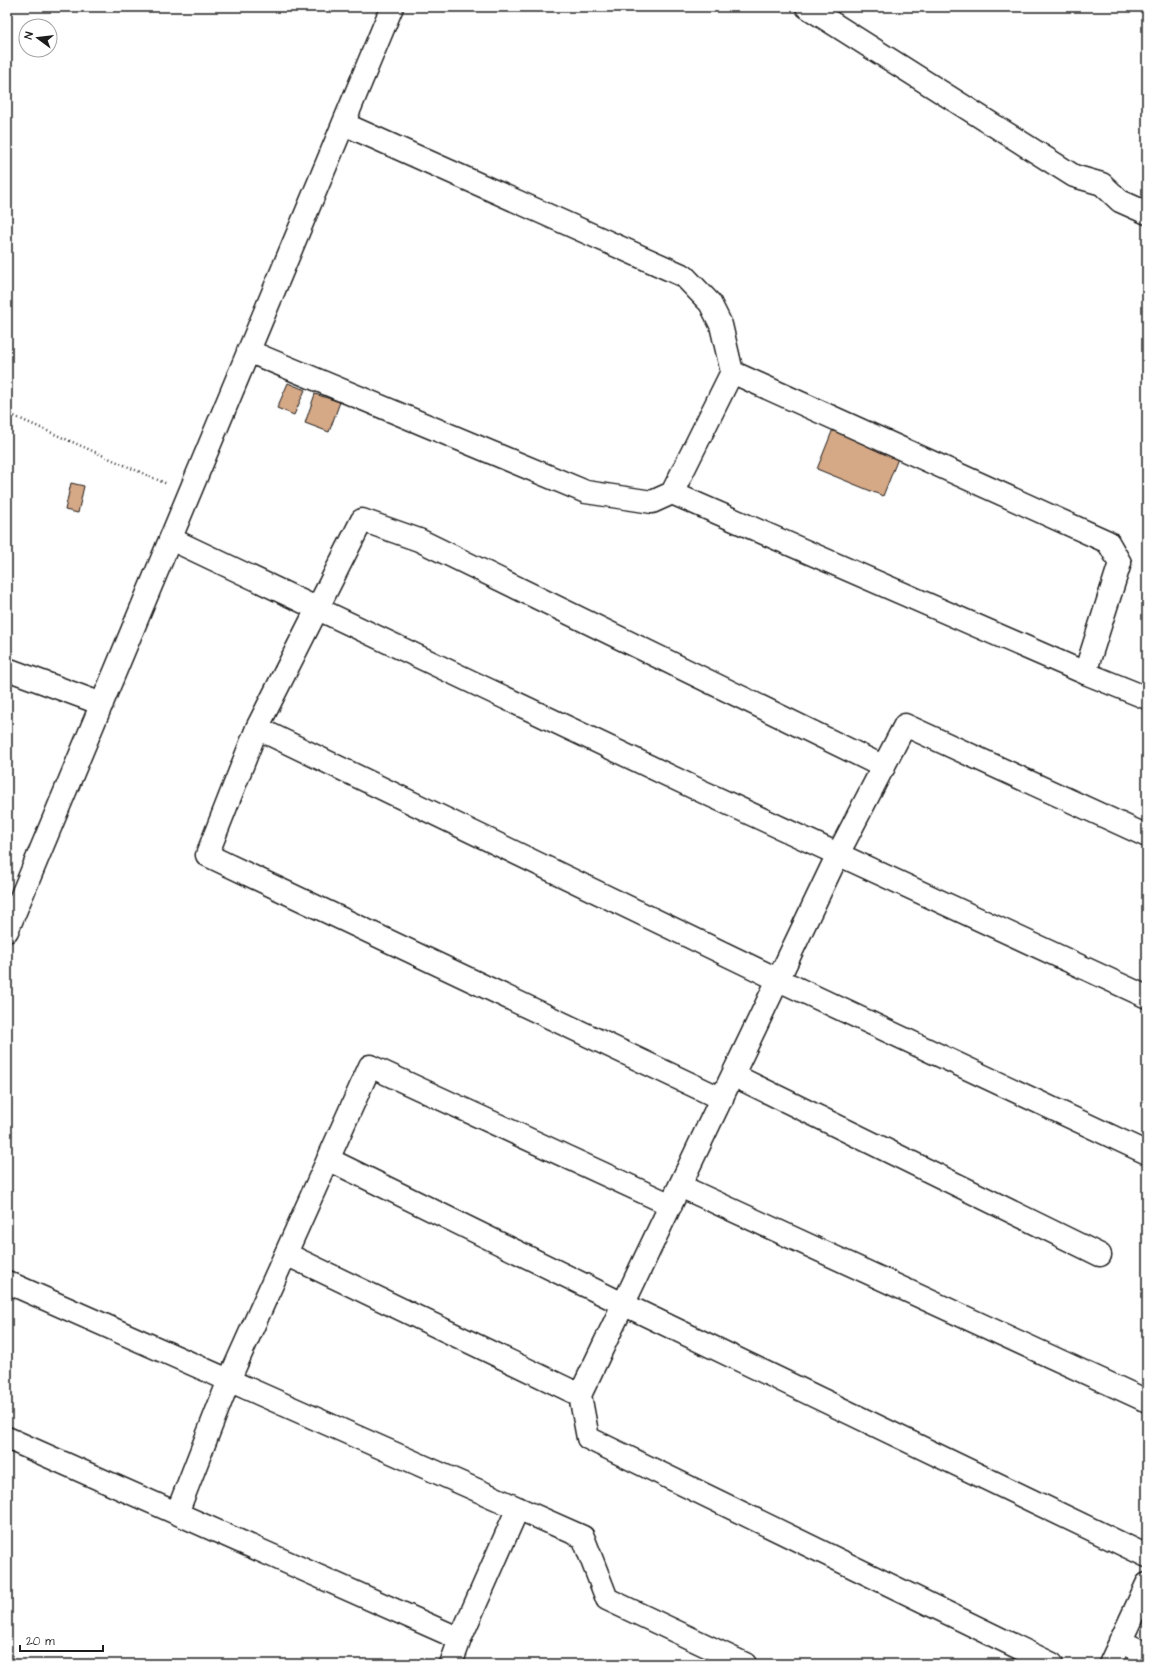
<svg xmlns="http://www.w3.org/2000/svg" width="1154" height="1671" font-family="'Architects Daughter',sans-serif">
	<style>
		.building { fill: #d5a886; stroke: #1c1c1c }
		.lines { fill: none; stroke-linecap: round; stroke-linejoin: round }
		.minor-casing { stroke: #1c1c1c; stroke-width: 25 }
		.path { stroke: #1c1c1c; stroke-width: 2.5; stroke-dasharray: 1 3; stroke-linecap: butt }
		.minor { stroke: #fff; stroke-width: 22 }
	</style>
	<rect width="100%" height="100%" fill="#fff"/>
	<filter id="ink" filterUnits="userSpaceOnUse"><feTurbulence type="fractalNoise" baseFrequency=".025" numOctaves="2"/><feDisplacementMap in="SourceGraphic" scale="8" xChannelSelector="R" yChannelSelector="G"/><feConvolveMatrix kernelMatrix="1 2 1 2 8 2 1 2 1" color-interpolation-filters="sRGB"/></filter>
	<g filter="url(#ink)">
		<path class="building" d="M288,383L305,390L294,415L277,408Z
			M315,394L340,402L329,432L305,423Z
			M835,424L901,451L883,496L817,469Z
			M71,483L84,486L78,513L65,510Z"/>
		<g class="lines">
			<g class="minor-casing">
				<path id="minor" d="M807,7L1074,176L1102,184L1120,201L1147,213
					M344,124L684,276L710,303L721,325L732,372
					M248,351L586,492L652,502L672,493L732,372L1108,542L1120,563L1085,673
					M672,493L1085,673L1147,698
					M171,539L699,790L1147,997
					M7,669L102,704
					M257,728L779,980L1147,1153
					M7,931L392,7
					M733,1075L1100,1255
					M722,1099L207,855L257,728L362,520L419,540L884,767
					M328,1159L623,1304L1147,1556
					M680,1186L1147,1401
					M286,1254L580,1395
					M7,1282L583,1537L607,1599L745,1664
					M7,1438L460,1639L518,1508
					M177,1513L229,1380L370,1066L671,1205
					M1120,1641L1147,1654
					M451,1664L460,1639
					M1052,1664L588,1438L580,1395L838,854L905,725L1147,836
					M1110,1664L1147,1584"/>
			</g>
			<path class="path" d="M7,413L167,484"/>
			<use href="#minor" class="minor"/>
		</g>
	</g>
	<rect width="1154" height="1671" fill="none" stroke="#fff" stroke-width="24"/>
	<rect x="12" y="12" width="1130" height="1647" fill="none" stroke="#1c1c1c" stroke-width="1.5" filter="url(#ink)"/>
	<g transform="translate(38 38) rotate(285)"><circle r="19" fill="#ffffff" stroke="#a4a4a4"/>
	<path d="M0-3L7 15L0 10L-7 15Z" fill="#1c1c1c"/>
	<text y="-6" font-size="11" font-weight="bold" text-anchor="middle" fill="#1c1c1c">N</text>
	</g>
	<path d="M20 1645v6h83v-6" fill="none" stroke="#1c1c1c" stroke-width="2"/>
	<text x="26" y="1645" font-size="12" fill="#1c1c1c" stroke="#ffffff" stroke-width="3" paint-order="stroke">20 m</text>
</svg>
